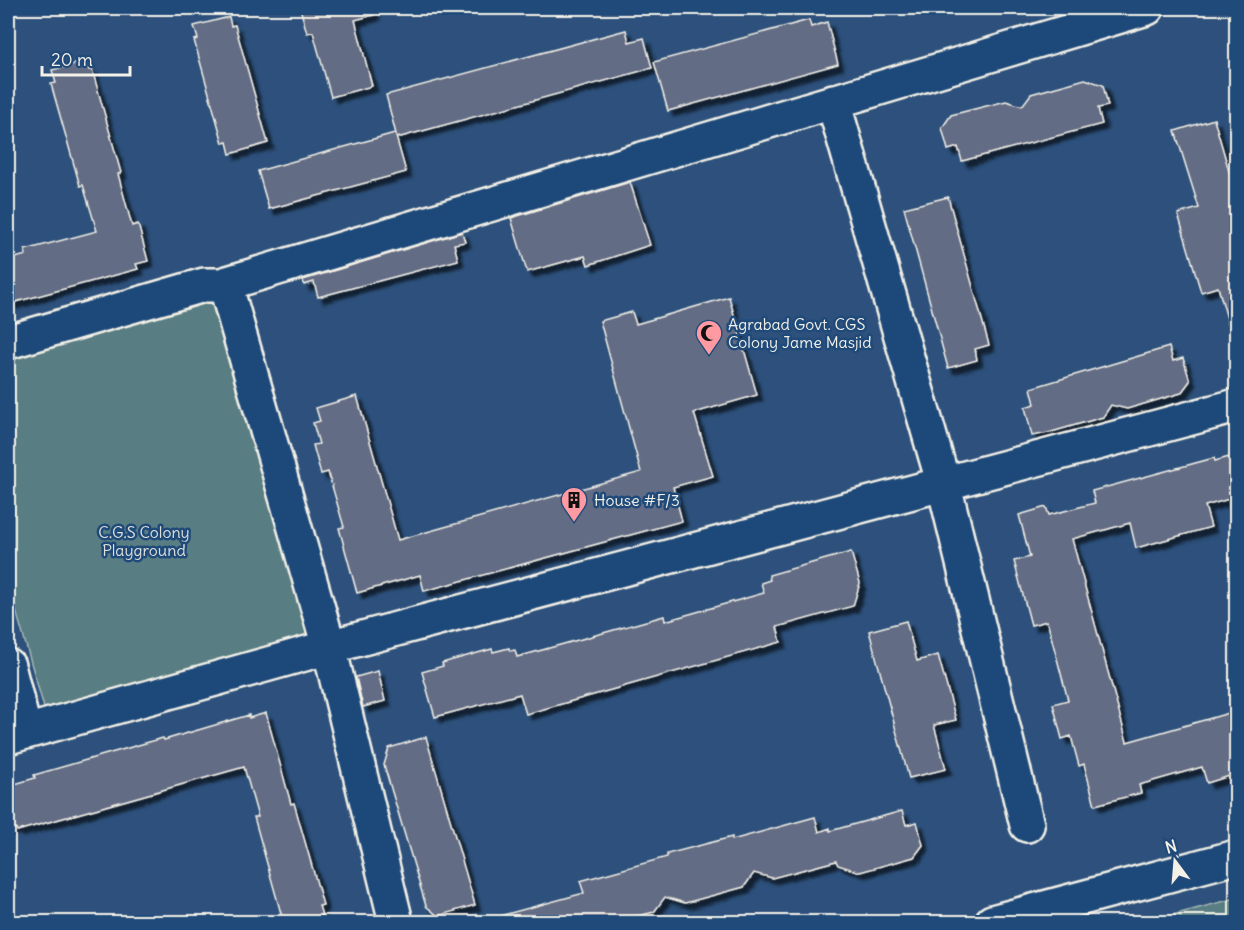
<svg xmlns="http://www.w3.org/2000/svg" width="1244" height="930" font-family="Delius,sans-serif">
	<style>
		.green { fill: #587d82; stroke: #a6b7b5; stroke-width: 1.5 }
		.building { fill: #646c85; stroke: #f4f1e8; stroke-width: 1.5; filter: url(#shadow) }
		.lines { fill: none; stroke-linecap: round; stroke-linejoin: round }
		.minor-casing { stroke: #f4f1e8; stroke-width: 38 }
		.minor { stroke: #1f4a7a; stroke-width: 33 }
		.labels { text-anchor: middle; stroke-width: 5; stroke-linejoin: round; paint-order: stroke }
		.poi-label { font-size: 16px; fill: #f4f1e8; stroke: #1f4a7a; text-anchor: start }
		.park-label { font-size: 16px; fill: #dde0d9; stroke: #1f4a7a }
	</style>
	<defs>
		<filter id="shadow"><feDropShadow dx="5.5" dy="5.5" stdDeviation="1.5" flood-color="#0009"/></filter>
	</defs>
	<rect width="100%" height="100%" fill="#2d517c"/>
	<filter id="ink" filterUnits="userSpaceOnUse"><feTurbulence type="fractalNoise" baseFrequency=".0167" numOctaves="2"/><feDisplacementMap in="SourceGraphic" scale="12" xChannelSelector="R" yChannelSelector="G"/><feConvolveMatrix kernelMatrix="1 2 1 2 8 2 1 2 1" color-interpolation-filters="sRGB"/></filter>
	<g filter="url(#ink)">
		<path class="green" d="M208,274L312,634L45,711L8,583V331Z
			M1236,898V922H1147Z"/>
		<path class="building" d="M300,8H373L374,15L355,20L372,86L331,97L313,32L307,33Z
			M229,17L231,26L235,25L268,143L230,154L227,142L223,143L194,40L198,39L194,26Z
			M809,20L811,27L827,22L838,64L668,111L654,62Z
			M626,30L629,42L644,38L652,68L397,138L386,95Z
			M86,61L89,70L92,69L121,173L118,174L132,226L138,224L148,261L136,264L138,269L8,304V260L26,255L25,250L97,231L83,185L80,186L51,84L56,83L52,70Z
			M1085,79L1103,85L1108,106L1098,108L1102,124L962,161L958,147L948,150L942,128L951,115L1006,101L1022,106L1031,94Z
			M1214,119L1236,195V329H1230L1218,287L1201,292L1178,214L1199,208L1175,131Z
			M395,133L406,172L269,209L258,171Z
			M630,182L650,245L588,265L585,256L527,272L511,218Z
			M948,197L989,345L975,349L977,360L948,368L904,208Z
			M462,232L465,242L454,244L458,260L318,297L314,282L304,285L303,280Z
			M729,297L757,395L694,413L713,476L673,487L682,521L424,591L420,575L357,593L339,528L344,527L328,472L321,474L313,445L319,444L313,423L320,421L316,408L357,396L398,540L641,472L600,321L632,312L636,324Z
			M1169,347L1173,361L1183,358L1190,381L1181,393L1127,409L1111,405L1103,417L1048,433L1032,436L1025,407L1035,404L1031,388Z
			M1236,455V497L1205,506L1211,527L1136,548L1130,523L1072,539L1127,742L1236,711V774L1207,783L1202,767L1139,785L1141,793L1095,805L1084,764L1079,766L1071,736L1062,739L1053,704L1068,700L1047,621L1031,625L1014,561L1030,557L1019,515L1046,507L1049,515L1095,503L1092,491L1214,458L1215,461Z
			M851,552L860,583L853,606L777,627L781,642L526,714L520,694L435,717L422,672L443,666L442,663L492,649L493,652L509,648L510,651L515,650L517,657L664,616L665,621L764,593L761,583L770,580L769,575Z
			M906,621L917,661L938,655L956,720L934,725L946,769L909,778L869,631Z
			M378,671L385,701L363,707L356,677Z
			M266,713L291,804L294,803L323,905L319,906L323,918L306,922H288L286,916L282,917L254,817H258L244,767L17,831L16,828L8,830V786L35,778L34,775L163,738L164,740L249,715V718Z
			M426,737L475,905L438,916L426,906L384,765L389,748Z
			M902,811L906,825L917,822L923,845L914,857L860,872L838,865L836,861L772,878L754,873L744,887L685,903L665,897L654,912L614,922H504L503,915L584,893L580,881L667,857V854L732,837V840L815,817L819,832L830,828V831Z"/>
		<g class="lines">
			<g class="minor-casing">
				<path id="minor" d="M833,101L944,485L1027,825
					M221,285L228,294L329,647L1236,406
					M8,342L204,285H221L1147,8
					M8,666L25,732
					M8,737L329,647L396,922
					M992,922L1236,857"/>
			</g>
			<use href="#minor" class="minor"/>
		</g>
	</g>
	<defs>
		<g id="mosque-pin" transform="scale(1.35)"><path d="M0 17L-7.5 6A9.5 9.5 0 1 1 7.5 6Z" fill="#ff9aa2" stroke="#1f4a7a"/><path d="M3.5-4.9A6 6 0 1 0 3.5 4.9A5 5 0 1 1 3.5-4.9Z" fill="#111"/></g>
		<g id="building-pin" transform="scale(1.35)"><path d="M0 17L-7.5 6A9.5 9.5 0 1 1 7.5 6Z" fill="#ff9aa2" stroke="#1f4a7a"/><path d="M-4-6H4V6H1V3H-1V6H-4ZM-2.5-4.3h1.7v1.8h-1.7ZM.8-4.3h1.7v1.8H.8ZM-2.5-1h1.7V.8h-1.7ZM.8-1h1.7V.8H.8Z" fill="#111"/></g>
	</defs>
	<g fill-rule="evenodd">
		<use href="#mosque-pin" x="709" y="333"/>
		<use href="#building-pin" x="574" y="500"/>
	</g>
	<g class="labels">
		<g class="poi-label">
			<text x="728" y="330">Agrabad Govt. CGS<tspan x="728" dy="18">Colony Jame Masjid</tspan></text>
			<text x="594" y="506">House #F/3</text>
		</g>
		<g class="park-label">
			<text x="144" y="538">C.G.S Colony<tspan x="144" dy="18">Playground</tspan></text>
		</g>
	</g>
	<rect width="1244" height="930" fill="none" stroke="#1f4a7a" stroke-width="30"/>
	<rect x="15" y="15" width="1214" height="900" fill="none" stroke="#f4f1e8" stroke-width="2" filter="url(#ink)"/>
	<g transform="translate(1175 861) rotate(344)" stroke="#1f4a7a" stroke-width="4.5" paint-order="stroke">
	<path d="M0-4.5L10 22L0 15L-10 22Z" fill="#f4f1e8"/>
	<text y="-9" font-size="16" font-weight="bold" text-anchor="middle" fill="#f4f1e8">N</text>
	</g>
	<path d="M42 66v9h88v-9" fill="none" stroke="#f4f1e8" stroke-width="3"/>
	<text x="51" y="66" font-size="18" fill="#f4f1e8" stroke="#1f4a7a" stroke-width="4.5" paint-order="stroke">20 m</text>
</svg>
